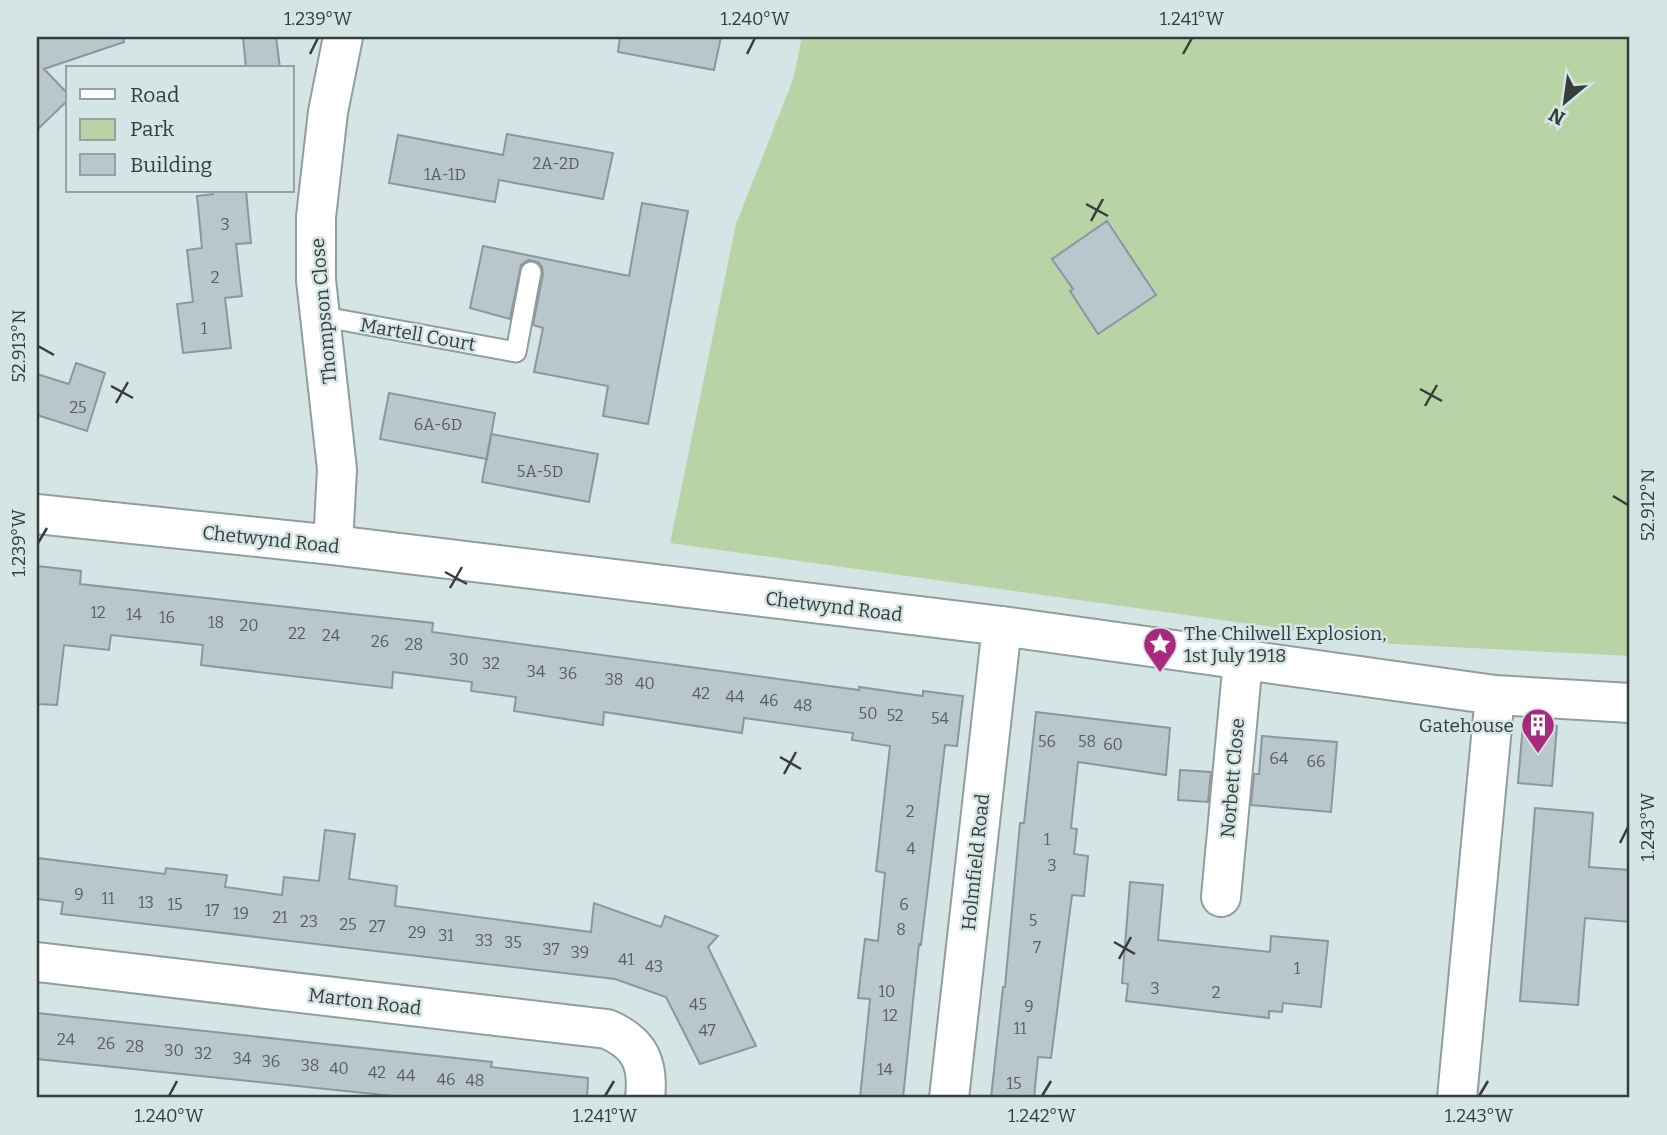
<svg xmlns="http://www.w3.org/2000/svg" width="1667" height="1135" font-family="Bitter,serif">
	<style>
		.green { fill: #b8d4a6 }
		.building { fill: #b9c6cc; stroke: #8b979d; stroke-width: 2 }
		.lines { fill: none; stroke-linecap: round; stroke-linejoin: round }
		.service-casing { stroke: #909e9e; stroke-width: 23 }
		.minor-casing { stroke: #909e9e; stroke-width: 42 }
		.service { stroke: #fff; stroke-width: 19 }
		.minor { stroke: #fff; stroke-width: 38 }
		.ticks { fill: none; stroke: #373d3c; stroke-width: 2.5 }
		.labels { text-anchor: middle; stroke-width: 5; stroke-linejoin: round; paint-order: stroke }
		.number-label { font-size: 16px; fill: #585f60 }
		.street-label { font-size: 19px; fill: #373d3c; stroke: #d5e4e4 }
		.poi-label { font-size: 19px; fill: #373d3c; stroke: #d5e4e4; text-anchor: start }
		.neatline { fill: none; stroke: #373d3c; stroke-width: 2.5 }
		.ticks-label { font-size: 18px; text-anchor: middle; fill: #373d3c }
	</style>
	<rect width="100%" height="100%" fill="#d5e4e4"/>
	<path class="green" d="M802,37H1630V656L1393,644L670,543L736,224L793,80Z"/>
	<path class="building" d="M37,37H123L124,42L44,69L68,94V100L37,130Z
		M243,37H276L280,68H246Z
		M620,37H721L714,70L618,52Z
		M507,134L613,153L603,199L499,180L495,202L389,183L398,135L503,155Z
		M213,191H246L251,243L236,244L242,296L225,298L231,348L183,353L177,304L193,302L187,250L202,248L197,196L213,194Z
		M642,203L688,211L648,424L603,416L608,386L534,372L543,328L533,325L543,274L542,267L538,262L528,260L521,265L510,319L470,308L483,246L629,276Z
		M1107,221L1156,295L1098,334L1070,291L1073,289L1052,259Z
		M76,363L105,373L87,431L37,415V374L69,384Z
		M389,393L495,413L487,459L380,439Z
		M491,434L598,454L589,502L482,482Z
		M37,566L81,571L80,584L433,623L432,632L859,690V687L923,696V691L963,696L957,746L945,745L921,945L919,944L903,1098H860L870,999L858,998L865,939L878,941L885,873L876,871L890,746L852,740L853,733L744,718L742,733L604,712L603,725L514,711L516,697L471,691L472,682L393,672L392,688L201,665L203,645L111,635L109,650L64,645L57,705L37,704Z
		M1036,712L1170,728L1166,775L1078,762L1071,828L1077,829L1074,854L1088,856L1084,896L1072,895L1051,1058L1038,1057L1034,1098H991L1003,987H1005L1020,823H1024Z
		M1523,724L1557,726L1552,786L1518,783Z
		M1262,736L1337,742L1331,812L1251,805L1254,774H1259Z
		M1180,770L1211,772L1208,802L1178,800Z
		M1535,808L1593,813L1589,867L1630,870V922L1585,918L1578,1005L1520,1001Z
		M325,830L355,834L349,879L397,886L395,906L591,932L594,903L661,927L665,916L718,936L708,947L756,1046L700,1064L666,997L615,979L61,914L63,902L37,899V858L165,874L166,868L227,875L225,887L282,895L284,877L319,881Z
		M1130,882L1163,885L1158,940L1270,952L1271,936L1328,941L1321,1007L1283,1003L1282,1012L1269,1011V1018L1126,1001L1128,984L1122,983Z
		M37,1013L492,1062L491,1067L588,1078L587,1098H412L37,1059Z"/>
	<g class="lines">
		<g class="service-casing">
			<path id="service" d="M319,316L516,352L531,272"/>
		</g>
		<g class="minor-casing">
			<path id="minor" d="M37,514L333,545L1002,626L1495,695L1630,703
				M333,545L337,469L316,280V217L328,112L343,37
				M1221,897L1243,660
				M37,962L607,1029C640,1043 649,1064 645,1098
				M949,1098L1002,626
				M1457,1098L1495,695"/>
		</g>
		<use href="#service" class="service"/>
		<use href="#minor" class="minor"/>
	</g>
	<path class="ticks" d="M310,54L318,38M747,54L755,38M1183,54L1192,38M1086,204L1108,216M1091,221L1103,199M38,346L54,355M111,386L133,398M1420,389L1442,401M116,403L128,382M1425,406L1437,385M1613,496L1628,505M38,543L47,528M445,572L467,584M450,588L462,567M780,757L801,769M784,774L796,752M1620,843L1628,827M1114,942L1135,954M1119,959L1131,937M169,1096L177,1081M605,1096L614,1081M1042,1096L1051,1081M1479,1096L1488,1081"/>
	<defs>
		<g id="sight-pin" transform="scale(1.75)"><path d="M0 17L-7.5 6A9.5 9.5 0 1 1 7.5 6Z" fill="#a72a7d" stroke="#d5e4e4"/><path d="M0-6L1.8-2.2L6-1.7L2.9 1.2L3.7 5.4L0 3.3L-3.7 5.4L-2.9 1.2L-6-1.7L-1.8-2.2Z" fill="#fff"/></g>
		<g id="building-pin" transform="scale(1.75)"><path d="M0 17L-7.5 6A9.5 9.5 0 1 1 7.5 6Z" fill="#a72a7d" stroke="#d5e4e4"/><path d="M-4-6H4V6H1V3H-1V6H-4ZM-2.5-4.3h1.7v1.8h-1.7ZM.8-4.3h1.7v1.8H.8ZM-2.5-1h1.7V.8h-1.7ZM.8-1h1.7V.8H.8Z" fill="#fff"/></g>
	</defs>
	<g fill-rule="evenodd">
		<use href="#sight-pin" x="1160" y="644"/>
		<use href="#building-pin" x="1538" y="725"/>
	</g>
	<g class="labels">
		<g class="number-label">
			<text x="556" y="169">2A-2D</text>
			<text x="445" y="180">1A-1D</text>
			<text x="225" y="230">3</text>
			<text x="215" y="283">2</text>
			<text x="204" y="334">1</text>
			<text x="78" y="413">25</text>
			<text x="438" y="430">6A-6D</text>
			<text x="540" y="477">5A-5D</text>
			<text x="98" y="618">12</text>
			<text x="134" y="620">14</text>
			<text x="167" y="623">16</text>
			<text x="216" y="628">18</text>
			<text x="249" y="631">20</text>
			<text x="297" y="639">22</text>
			<text x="331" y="641">24</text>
			<text x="380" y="647">26</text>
			<text x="414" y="650">28</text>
			<text x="459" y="665">30</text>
			<text x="491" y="669">32</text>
			<text x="536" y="677">34</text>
			<text x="568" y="679">36</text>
			<text x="614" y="685">38</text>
			<text x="645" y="689">40</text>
			<text x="701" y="699">42</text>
			<text x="735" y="702">44</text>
			<text x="769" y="706">46</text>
			<text x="803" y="711">48</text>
			<text x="868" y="719">50</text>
			<text x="895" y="721">52</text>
			<text x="940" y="724">54</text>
			<text x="1047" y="747">56</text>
			<text x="1087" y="747">58</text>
			<text x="1113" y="750">60</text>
			<text x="1279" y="764">64</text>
			<text x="1316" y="767">66</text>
			<text x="910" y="817">2</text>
			<text x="1047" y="845">1</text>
			<text x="911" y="854">4</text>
			<text x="1052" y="871">3</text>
			<text x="79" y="900">9</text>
			<text x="108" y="904">11</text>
			<text x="146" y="908">13</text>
			<text x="175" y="910">15</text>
			<text x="904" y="910">6</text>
			<text x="212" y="916">17</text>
			<text x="241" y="919">19</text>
			<text x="280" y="923">21</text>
			<text x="1033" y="926">5</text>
			<text x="309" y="927">23</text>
			<text x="348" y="930">25</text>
			<text x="377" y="932">27</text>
			<text x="901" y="935">8</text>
			<text x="417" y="938">29</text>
			<text x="446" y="941">31</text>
			<text x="484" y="946">33</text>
			<text x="513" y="948">35</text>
			<text x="1037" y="953">7</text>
			<text x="551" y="955">37</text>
			<text x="580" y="958">39</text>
			<text x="626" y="965">41</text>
			<text x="654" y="972">43</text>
			<text x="1297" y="974">1</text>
			<text x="1155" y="994">3</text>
			<text x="887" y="997">10</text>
			<text x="1216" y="998">2</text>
			<text x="698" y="1010">45</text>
			<text x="1029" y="1012">9</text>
			<text x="890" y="1021">12</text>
			<text x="1020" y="1034">11</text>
			<text x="707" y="1036">47</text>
			<text x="66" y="1045">24</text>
			<text x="106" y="1049">26</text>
			<text x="135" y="1052">28</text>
			<text x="174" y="1056">30</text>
			<text x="203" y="1059">32</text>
			<text x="242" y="1064">34</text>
			<text x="271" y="1067">36</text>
			<text x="310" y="1071">38</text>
			<text x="339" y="1074">40</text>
			<text x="885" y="1075">14</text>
			<text x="377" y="1078">42</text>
			<text x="406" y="1081">44</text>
			<text x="446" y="1085">46</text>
			<text x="475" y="1086">48</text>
			<text x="1014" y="1089">15</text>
		</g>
		<g class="street-label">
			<text transform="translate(323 311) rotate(-95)" y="7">Thompson Close</text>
			<text transform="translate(418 334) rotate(10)" y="7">Martell Court</text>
			<text transform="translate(271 539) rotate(6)" y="7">Chetwynd Road</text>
			<text transform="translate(834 606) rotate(7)" y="7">Chetwynd Road</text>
			<text transform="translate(1232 778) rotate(-85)" y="7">Norbett Close</text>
			<text transform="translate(975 862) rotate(-84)" y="7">Holmfield Road</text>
			<text transform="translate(365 1001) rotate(7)" y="7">Marton Road</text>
		</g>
		<g class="poi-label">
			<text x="1184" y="640">The Chilwell Explosion,<tspan x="1184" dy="22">1st July 1918</tspan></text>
			<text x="1514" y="732" text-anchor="end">Gatehouse</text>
		</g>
	</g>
	<rect width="1667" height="1135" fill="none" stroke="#d5e4e4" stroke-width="77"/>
	<rect x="66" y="66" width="228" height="126" fill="#d5e4e4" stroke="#96a1a1" stroke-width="2"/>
	<rect x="80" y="89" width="35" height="10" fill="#ffffff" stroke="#96a1a1" stroke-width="2"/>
	<text x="130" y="102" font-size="21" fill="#373d3c">Road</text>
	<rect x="80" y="119" width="35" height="21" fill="#b8d4a6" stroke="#96a1a1" stroke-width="2"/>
	<text x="130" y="136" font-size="21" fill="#373d3c">Park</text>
	<rect x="80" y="154" width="35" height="21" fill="#b9c6cc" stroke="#96a1a1" stroke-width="2"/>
	<text x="130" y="172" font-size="21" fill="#373d3c">Building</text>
	<g transform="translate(1565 102) rotate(209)" stroke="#d5e4e4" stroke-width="5" paint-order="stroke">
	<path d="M0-5L12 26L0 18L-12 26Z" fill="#373d3c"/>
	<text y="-10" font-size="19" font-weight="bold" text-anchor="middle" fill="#373d3c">N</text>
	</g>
	<rect x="38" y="38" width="1590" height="1058" class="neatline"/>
	<g class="ticks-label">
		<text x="318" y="25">1.239°W</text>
		<text x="755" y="25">1.240°W</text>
		<text x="1192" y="25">1.241°W</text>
		<text transform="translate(19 346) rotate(-90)" y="6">52.913°N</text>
		<text transform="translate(1648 505) rotate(-90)" y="6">52.912°N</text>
		<text transform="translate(19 543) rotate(-90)" y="6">1.239°W</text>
		<text transform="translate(1648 827) rotate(-90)" y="6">1.243°W</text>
		<text x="169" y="1122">1.240°W</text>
		<text x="605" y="1122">1.241°W</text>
		<text x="1042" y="1122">1.242°W</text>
		<text x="1479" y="1122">1.243°W</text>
	</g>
</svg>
